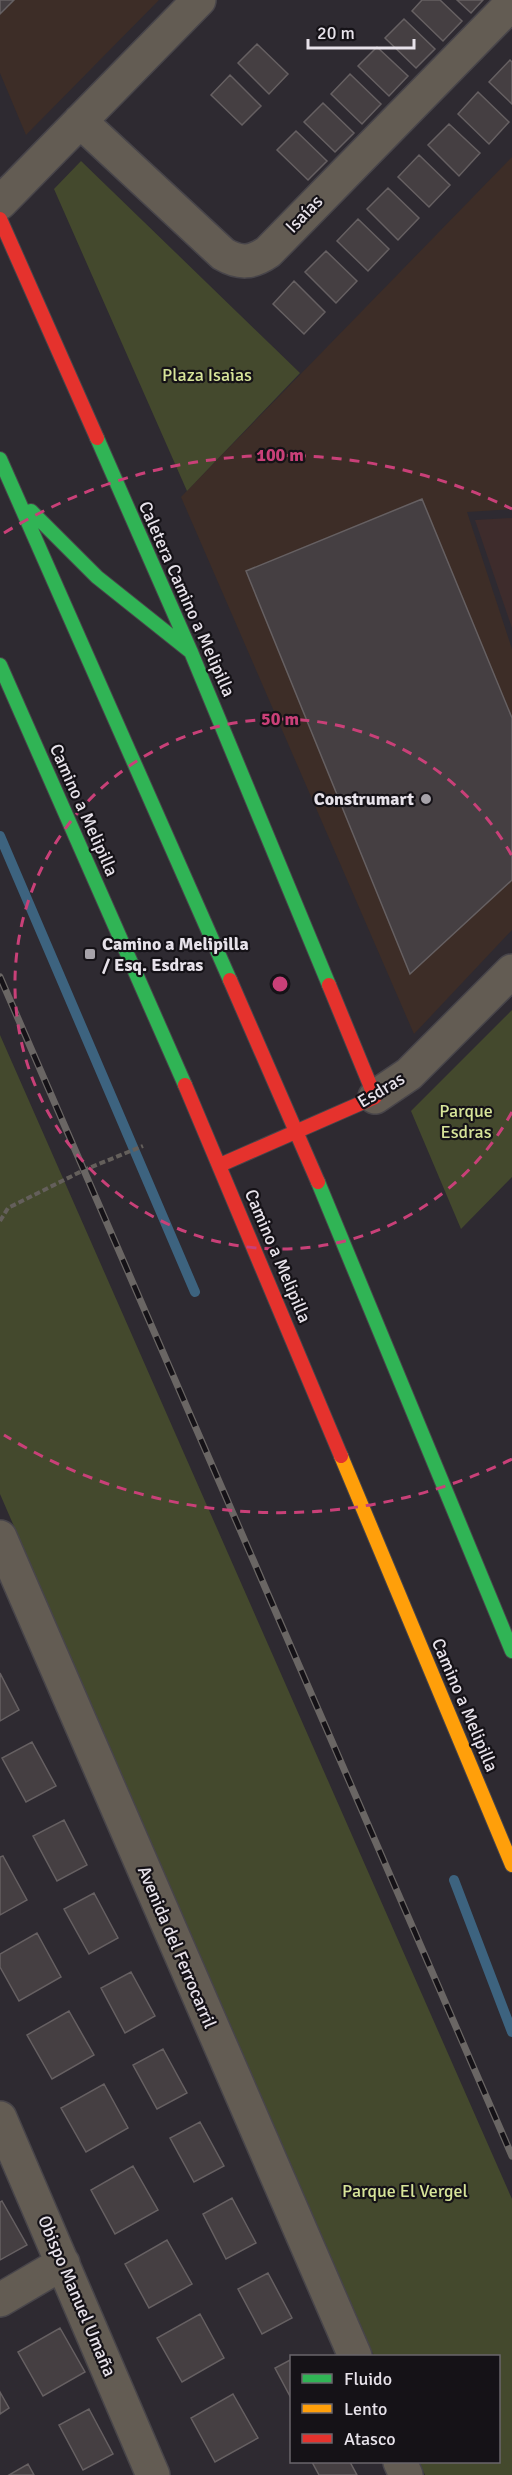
<svg xmlns="http://www.w3.org/2000/svg" width="512" height="2475" font-family="Signika,sans-serif">
	<style>
		.commercial { fill: #3d2d27 }
		.education { fill: #3e2c2c }
		.green { fill: #44492d }
		.lines { fill: none; stroke-linecap: round; stroke-linejoin: round }
		.stream { stroke: #3d637f; stroke-width: 10 }
		.building { fill: #453f42; stroke: #666062; stroke-width: 1.5 }
		.street-casing { stroke: #48454a; stroke-width: 36 }
		.fast-casing { stroke: #48454a; stroke-width: 16 }
		.slow-casing { stroke: #48454a; stroke-width: 16 }
		.jam-casing { stroke: #48454a; stroke-width: 16 }
		.path { stroke: #645f5b; stroke-width: 4; stroke-dasharray: 6 3; stroke-linecap: butt }
		.street { stroke: #635c53; stroke-width: 33 }
		.fast { stroke: #30b455; stroke-width: 14 }
		.slow { stroke: #ff9f0a; stroke-width: 14 }
		.jam { stroke: #e5322d; stroke-width: 14 }
		.rail-casing { stroke: #6a6664; stroke-width: 7 }
		.rail { stroke: #151217; stroke-width: 4.5; stroke-dasharray: 14; stroke-linecap: butt }
		.ring { fill: none; stroke: #c94078; stroke-width: 3; stroke-dasharray: 10 8 }
		.poi-dot { fill: #a6a2a9; stroke: #151217; stroke-width: 2 }
		.labels { text-anchor: middle; stroke-width: 4.5; stroke-linejoin: round; paint-order: stroke }
		.street-label { font-size: 18px; fill: #e7e2ea; stroke: #151217 }
		.park-label { font-size: 18px; fill: #d7e499; stroke: #151217 }
		.poi-label { font-size: 18px; font-weight: bold; fill: #e7e2ea; stroke: #151217; text-anchor: end }
		.centre { fill: #c94078; stroke: #151217; stroke-width: 3 }
		.ring-label { font-size: 18px; text-anchor: middle; font-weight: bold; fill: #c94078; stroke: #151217; stroke-width: 4.5; stroke-linejoin: round; paint-order: stroke }
	</style>
	<rect width="100%" height="100%" fill="#2e2a31"/>
	<path class="commercial" d="M0,0H159L26,135L0,73Z
		M512,157V509L467,512L512,649V930L414,1034L181,497Z"/>
	<path class="education" d="M512,518V628L475,520Z"/>
	<path class="green" d="M81,161L300,373L187,491L54,189Z
		M512,1010V1177L461,1229L411,1111Z
		M0,1035L512,2199V2475H425L419,2462H498V2356H374L0,1494Z"/>
	<g class="lines">
		<path class="stream" d="M0,836L195,1292
			M454,1880L512,2032"/>
	</g>
	<path class="building" d="M0,0H14L0,14Z
		M422,0H440L462,21L443,41L412,11Z
		M457,0H483L471,13Z
		M404,19L435,49L416,68L385,38Z
		M257,44L288,74L269,94L238,63Z
		M377,47L408,76L389,96L358,66Z
		M510,60L512,62V104L489,82Z
		M350,74L381,104L362,124L331,94Z
		M230,75L261,106L242,125L211,95Z
		M478,92L509,122L489,144L458,114Z
		M323,103L354,133L335,152L304,122Z
		M449,124L480,153L459,176L428,145Z
		M296,131L327,161L308,180L277,150Z
		M419,155L450,185L429,207L398,177Z
		M388,188L419,218L398,240L367,209Z
		M358,219L389,249L368,271L337,241Z
		M326,251L357,281L336,303L305,272Z
		M294,281L325,312L304,334L273,304Z
		M422,499L512,718V880L410,974L246,571Z
		M0,1673L19,1710L0,1721Z
		M32,1742L56,1786L26,1802L2,1758Z
		M64,1820L87,1865L57,1881L33,1836Z
		M3,1856L27,1900L0,1915V1857Z
		M94,1893L118,1938L89,1954L64,1909Z
		M37,1933L61,1977L19,2001L0,1967V1954Z
		M131,1972L155,2016L125,2033L101,1988Z
		M69,2011L94,2055L52,2079L27,2035Z
		M163,2049L187,2093L157,2109L133,2065Z
		M104,2084L128,2128L86,2152L61,2108Z
		M200,2122L224,2166L194,2182L170,2138Z
		M133,2166L158,2210L115,2234L91,2190Z
		M232,2198L256,2243L226,2259L203,2214Z
		M2,2201L27,2245L0,2260V2202Z
		M167,2240L192,2284L149,2308L125,2264Z
		M268,2273L292,2318L262,2334L238,2289Z
		M200,2314L224,2358L182,2382L157,2338Z
		M60,2328L85,2372L43,2396L18,2352Z
		M292,2359V2400L275,2368Z
		M0,2392L9,2408L0,2414Z
		M233,2394L258,2438L215,2462L191,2418Z
		M89,2409L113,2454L83,2470L59,2425Z
		M312,2462H350L357,2475H319Z
		M28,2464L34,2475H9Z"/>
	<g class="lines">
		<g class="street-casing">
			<path id="street" d="M80,121L223,254C240,264 252,263 268,252L512,3
				M0,203L199,0
				M375,1097L409,1074L512,971
				M0,1537L355,2356
				M0,2118L153,2475
				M0,2300L63,2263
				M400,2462L406,2475"/>
		</g>
		<g class="fast-casing">
			<path id="fast" d="M97,438L191,652L329,985
				M0,459L230,980
				M31,511L97,577L191,652
				M0,665L185,1085
				M318,1182L512,1651"/>
		</g>
		<g class="slow-casing">
			<path id="slow" d="M341,1456L512,1865"/>
		</g>
		<g class="jam-casing">
			<path id="jam" d="M0,219L97,438
				M230,980L318,1182
				M185,1085L341,1456
				M220,1165L375,1097L329,985"/>
		</g>
		<path class="path" d="M0,1221L8,1208L84,1170L143,1146"/>
		<use href="#street" class="street"/>
		<use href="#fast" class="fast"/>
		<use href="#slow" class="slow"/>
		<use href="#jam" class="jam"/>
		<g class="rail-casing">
			<path id="rail" d="M0,977L512,2156"/>
		</g>
		<use href="#rail" class="rail"/>
	</g>
	<g class="ring">
		<path d="M512 1112A265 265 0 1 1 512 856"/>
		<path d="M512 1459A529 529 0 0 1 4 1435M4 533A529 529 0 0 1 512 509"/>
	</g>
	<g class="poi-dot">
		<circle cx="426" cy="799" r="6"/>
		<rect x="84" y="948" width="12" height="12" rx="3"/>
	</g>
	<g class="labels">
		<g class="street-label">
			<text transform="translate(304 214) rotate(-46)" y="6">Isaías</text>
			<text transform="translate(187 599) rotate(66)" y="6">Caletera Camino a Melipilla</text>
			<text transform="translate(84 810) rotate(66)" y="6">Camino a Melipilla</text>
			<text transform="translate(381 1090) rotate(-31)" y="6">Esdras</text>
			<text transform="translate(278 1256) rotate(67)" y="6">Camino a Melipilla</text>
			<text transform="translate(465 1705) rotate(67)" y="6">Camino a Melipilla</text>
			<text transform="translate(177 1947) rotate(67)" y="6">Avenida del Ferrocarril</text>
			<text transform="translate(77 2296) rotate(67)" y="6">Obispo Manuel Umaña</text>
		</g>
		<g class="park-label">
			<text x="207" y="381">Plaza Isaias</text>
			<text x="466" y="1117">Parque<tspan x="466" dy="21">Esdras</tspan></text>
			<text x="405" y="2197">Parque El Vergel</text>
		</g>
		<g class="poi-label">
			<text x="414" y="805">Construmart</text>
			<text x="102" y="950" text-anchor="start">Camino a Melipilla<tspan x="102" dy="21">/ Esq. Esdras</tspan></text>
		</g>
	</g>
	<circle cx="280" cy="984" r="9" class="centre"/>
	<g class="ring-label">
		<text x="280" y="461">100 m</text>
		<text x="280" y="725">50 m</text>
	</g>
	<rect x="290" y="2355" width="210" height="108" fill="#151217" stroke="#69656b" stroke-width="1.5"/>
	<rect x="302" y="2374" width="30" height="9" fill="#30b455" stroke="#69656b" stroke-width="1.5"/>
	<text x="344" y="2385" font-size="18" fill="#e7e2ea">Fluido</text>
	<rect x="302" y="2404" width="30" height="9" fill="#ff9f0a" stroke="#69656b" stroke-width="1.5"/>
	<text x="344" y="2415" font-size="18" fill="#e7e2ea">Lento</text>
	<rect x="302" y="2434" width="30" height="9" fill="#e5322d" stroke="#69656b" stroke-width="1.5"/>
	<text x="344" y="2445" font-size="18" fill="#e7e2ea">Atasco</text>
	<path d="M308 39v9h106v-9" fill="none" stroke="#e7e2ea" stroke-width="3"/>
	<text x="317" y="39" font-size="18" fill="#e7e2ea" stroke="#151217" stroke-width="4.5" paint-order="stroke">20 m</text>
</svg>
